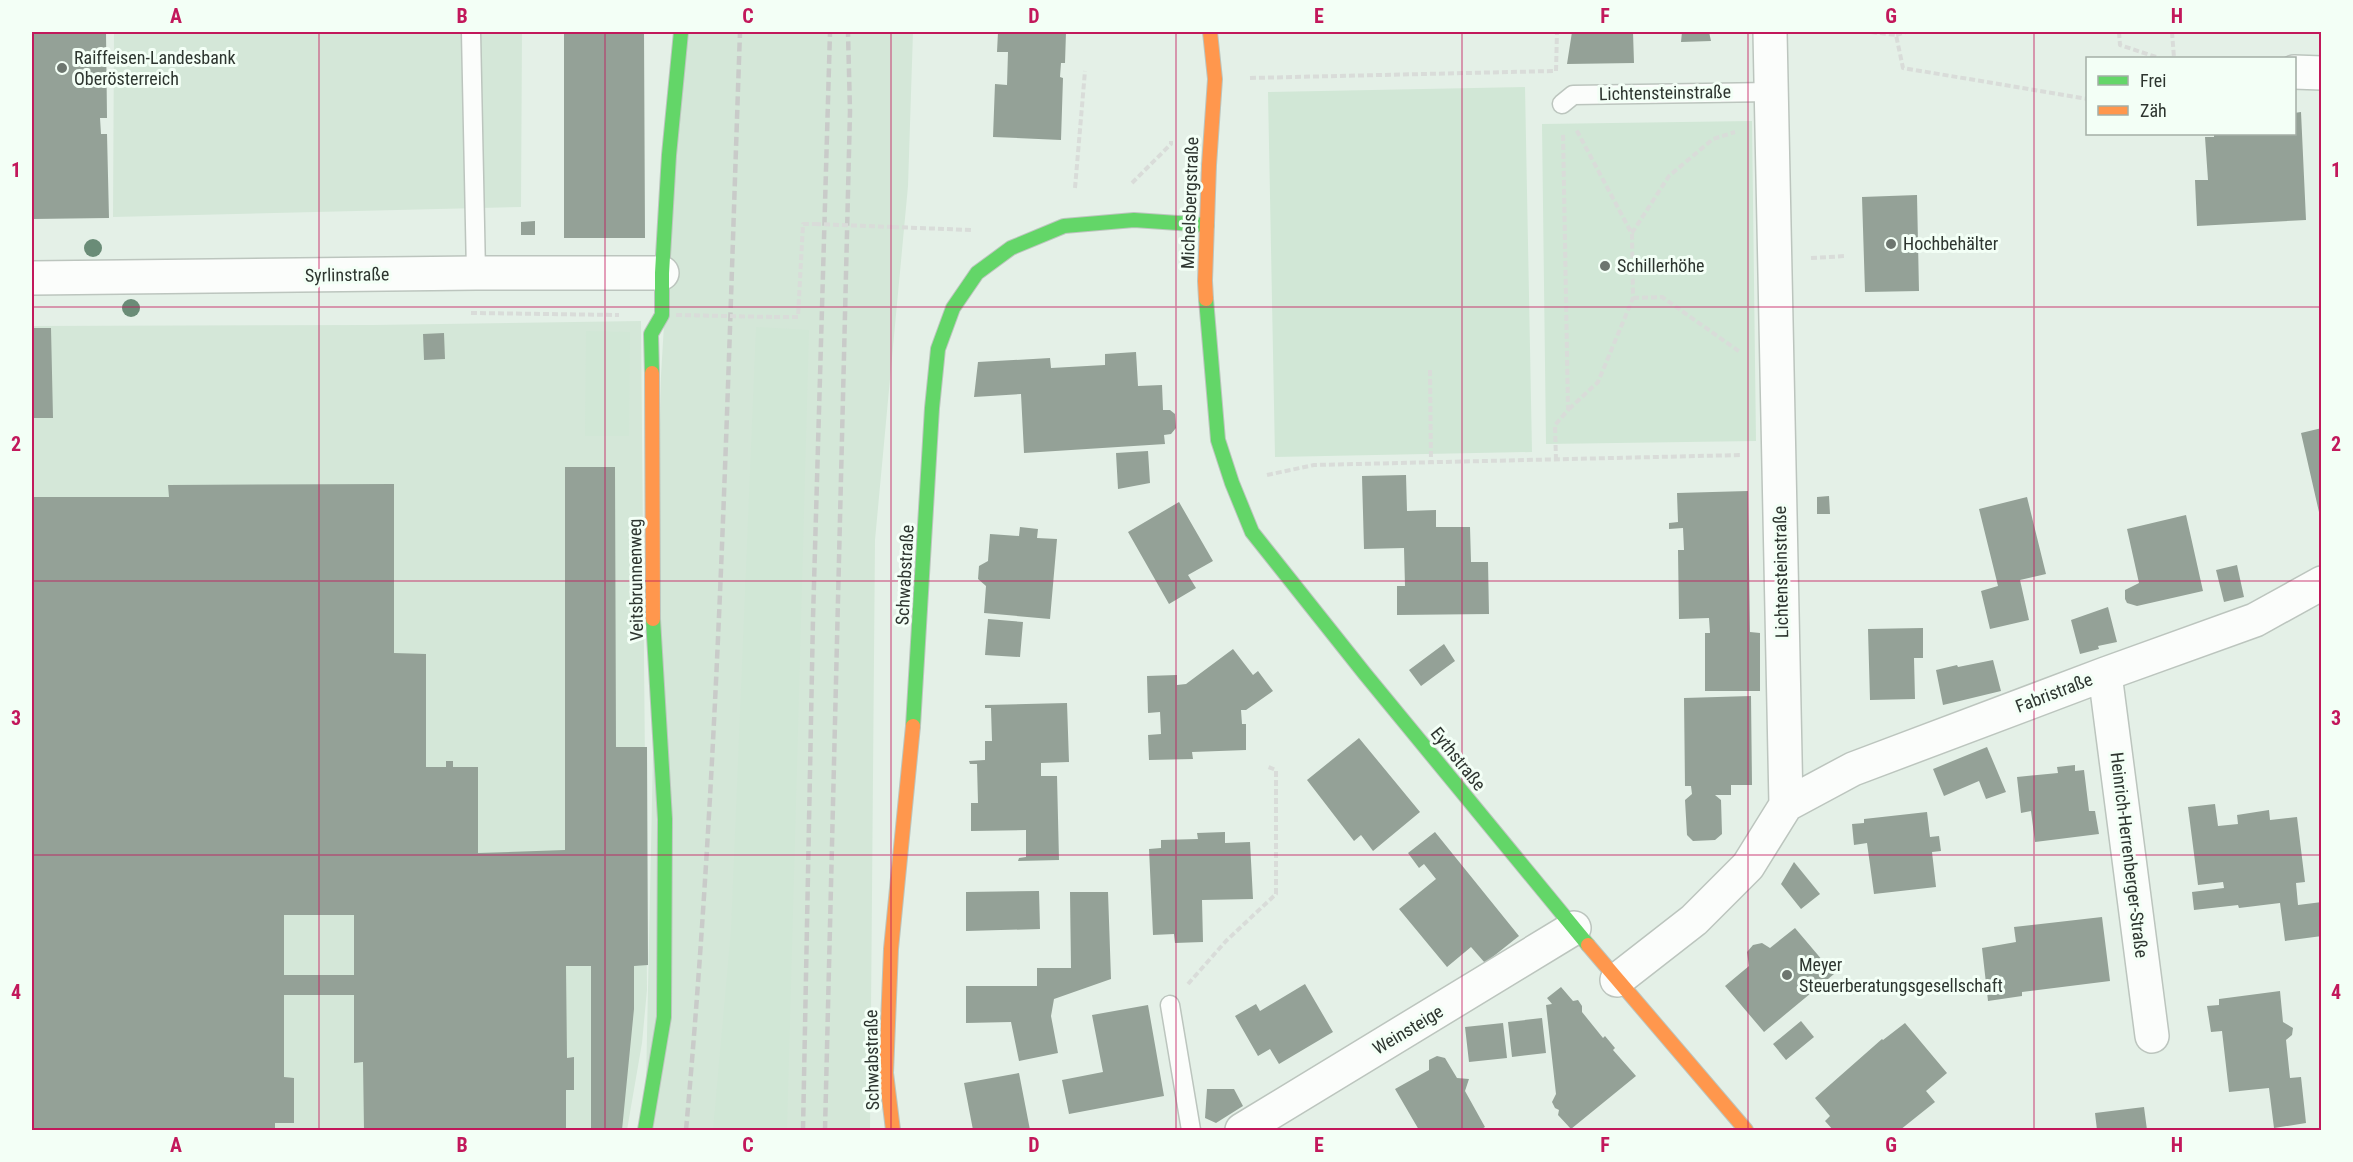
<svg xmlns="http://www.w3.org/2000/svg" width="2353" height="1162" font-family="'Roboto Condensed',sans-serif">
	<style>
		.built { fill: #d4e7d8 }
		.green { fill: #d1e7d6 }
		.building { fill: #94a197; fill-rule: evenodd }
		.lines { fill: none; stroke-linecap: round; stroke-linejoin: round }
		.lane-casing { stroke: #bcc5be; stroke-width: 21 }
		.street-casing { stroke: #bcc5be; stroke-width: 36 }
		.fast-casing { stroke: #bcc5be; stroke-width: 16 }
		.slow-casing { stroke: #bcc5be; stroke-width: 16 }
		.path { stroke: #d9dcd9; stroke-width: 4; stroke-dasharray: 6 3; stroke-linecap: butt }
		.lane { stroke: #fbfdfb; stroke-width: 18 }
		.street { stroke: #fbfdfb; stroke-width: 33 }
		.fast { stroke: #63d668; stroke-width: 14 }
		.slow { stroke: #ff974d; stroke-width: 14 }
		.rail { stroke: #c9cbc9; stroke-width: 4.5; stroke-dasharray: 9 4.5; stroke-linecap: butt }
		.path-bridge { stroke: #d9dcd9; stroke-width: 4; stroke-dasharray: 6 3; stroke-linecap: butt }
		.tree { fill: #6a8c77 }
		.grid { fill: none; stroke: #c2185b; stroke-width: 1.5; stroke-opacity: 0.55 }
		.poi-dot { fill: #6d766f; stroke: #f3fff6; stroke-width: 2 }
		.labels { text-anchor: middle; stroke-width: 6; stroke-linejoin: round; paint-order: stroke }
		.poi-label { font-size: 18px; fill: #2d352f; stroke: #f3fff6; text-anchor: start }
		.street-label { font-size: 18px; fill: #2d352f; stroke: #f3fff6 }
		.neatline { fill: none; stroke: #c2185b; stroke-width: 2 }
		.grid-label { font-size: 20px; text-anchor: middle; font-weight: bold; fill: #c2185b }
	</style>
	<rect width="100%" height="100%" fill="#e4f0e7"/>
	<path class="built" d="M114,32H522L521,207L113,217Z
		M681,32H913L908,186L875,540L870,1130H645L661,376Z
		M641,321L647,990L642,1043L627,1130H32V326L373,325Z"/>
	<path class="green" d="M1525,87L1532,452L1275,457L1268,92Z
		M1752,121L1756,441L1546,444L1542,124Z
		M756,327L809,330L787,1130H713L731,930Z
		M586,331L630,332L629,436H585Z"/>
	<path class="building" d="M32,32H106L107,118H100L101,134H107L109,218L32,219Z
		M564,32H644L645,238H564Z
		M998,32H1066L1065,63H1061L1060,77L1063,78L1061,140L993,137L995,84L1007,85L1008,52H997Z
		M1508,32H1526V34H1508Z
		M1572,32H1633L1634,63L1567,64Z
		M1682,32H1709L1711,41L1681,42Z
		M2301,112L2306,220L2197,226L2195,180H2208L2205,137H2214V134H2294V113Z
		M1917,195L1919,291L1865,292L1862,197Z
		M535,221V235H521V222Z
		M32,328H51L53,418H32Z
		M444,333L445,359L424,360L423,334Z
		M1136,352L1138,386L1162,385L1163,410H1170L1175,414L1176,428L1171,434L1164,435L1165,444L1024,453L1021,394L974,397L978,362L1050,358L1051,368L1105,365V354Z
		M2322,428V511L2319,512L2301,433Z
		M1148,451L1150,483L1118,489L1116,453Z
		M565,467H615L616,747H647L648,965L634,966V1009L622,1130H591V966H566L567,1058L574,1057V1090H566V1130H364L363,1062L354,1063V995H284V1077L294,1078V1123H275V1128L32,1130V497H169L168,485L394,484V653L426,654V767H446V761H453V767H478V853L565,850ZM284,915H354V975H284Z
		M1406,475L1407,511L1436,510V527H1470L1471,562H1488L1489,614L1397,615V586H1405L1404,548L1364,549L1362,476Z
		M1748,491L1750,632L1760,633V691H1705V633H1710L1709,618L1679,619L1678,550H1684L1683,528L1669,529V523L1678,522L1677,493Z
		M1829,496L1830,514H1817V497Z
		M2027,497L2046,574L2020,580L2029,620L1990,629L1981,591L1998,586L1979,509Z
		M1179,502L1213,561L1188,575L1196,588L1169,604L1128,532Z
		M2186,515L2203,591L2137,606L2127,603L2125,599V590L2139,583L2127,529Z
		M1020,527L1038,529L1037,538L1057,539L1050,619L984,613L986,586L978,579L979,566L988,561L990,534L1019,536Z
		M2237,565L2244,597L2224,602L2216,570Z
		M2108,607L2117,642L2098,646L2099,649L2080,654L2071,620Z
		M988,619L1023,622L1020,657L985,655Z
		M1923,628V658H1914L1915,699L1870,700L1868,629Z
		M1444,644L1455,661L1421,686L1409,670Z
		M1233,649L1253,675L1258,671L1273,691L1246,710H1241L1242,724H1246V750L1192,752L1193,759L1149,760L1148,735L1161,734L1160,712L1148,713L1147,676L1177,675V685L1186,684Z
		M1993,660L2001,691L1943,705L1936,670L1957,665L1958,667Z
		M1751,696L1752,785H1731V795H1715L1721,800L1722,834L1715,840L1693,841L1687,835L1685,800L1692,794L1691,786H1685L1684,698Z
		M1067,703L1069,762L1041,763V776H1057L1059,860L1018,861L1019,858L1026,857V830L971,831V803H978L977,764H970L969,761L985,760V741H992L991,708H985V705Z
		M1359,738L1420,812L1373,851L1361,835L1354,841L1307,780Z
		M1987,747L2006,792L1986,799L1979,781L1944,796L1933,769Z
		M2075,765V771L2084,770L2089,811H2095L2099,834L2035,842L2031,811L2021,813L2017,777L2058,773L2057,767Z
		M2215,804L2218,826L2238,824L2237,815L2269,810L2270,820L2297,817L2305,882L2296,883L2298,905L2322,902V936L2285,941L2280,903L2239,908L2238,905L2194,910L2192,892L2224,888L2223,882L2198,885L2188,807Z
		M1927,812L1930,837L1939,836L1941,851L1932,852L1936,887L1874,894L1867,843L1854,845L1852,824L1864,823V819Z
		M1225,832V843L1250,842L1253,899L1202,900L1203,942L1175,943L1174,934L1153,935L1149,849L1161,848V840L1198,839L1197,833Z
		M1435,832L1519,936L1485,963L1471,947L1447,967L1399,909L1436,879L1424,864L1419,868L1408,853Z
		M1794,862L1820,894L1801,909L1781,884Z
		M1039,891L1040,929L966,931V892Z
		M1070,892H1108L1111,979L1054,999L1051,1016L1058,1053L1019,1061L1011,1022L966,1023V986H1037V968H1071Z
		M2102,917L2110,981L2022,992V996L1988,1001L1982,948L2016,942L2014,927Z
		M1795,928L1834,974L1764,1032L1725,986L1749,966L1747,952L1753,945L1762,943L1770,948Z
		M1305,984L1333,1032L1279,1064L1270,1049L1258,1056L1235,1016L1256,1004L1260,1011Z
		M1561,987L1573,1001L1578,1000L1582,1006V1012L1603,1038L1605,1036L1615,1048L1613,1050L1636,1076L1571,1129L1558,1115L1559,1110L1555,1108L1552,1102L1556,1094L1546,1005L1552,1004L1547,998Z
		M2280,991L2283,1022L2293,1028L2292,1035L2286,1040L2290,1078L2301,1077L2306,1123L2274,1128L2269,1088L2229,1092L2222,1031L2211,1032L2207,1006L2219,1005V999Z
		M1148,1005L1164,1096L1069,1114L1062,1080L1103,1072L1092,1015Z
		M1542,1018L1546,1053L1512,1057L1508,1022Z
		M1801,1021L1814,1037L1786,1060L1773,1044Z
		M1503,1023L1507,1058L1469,1062L1465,1027Z
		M1905,1023L1947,1073L1926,1091L1935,1102L1900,1130H1833L1825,1121L1830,1116L1815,1098L1882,1039L1883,1040Z
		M1437,1056L1445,1058L1457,1078L1469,1079L1465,1091L1485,1127L1480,1130H1419L1395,1089L1429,1070V1060Z
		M1019,1073L1030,1130H973L964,1083Z
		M1207,1089H1234L1243,1106L1216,1123L1205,1118Z
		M2144,1107L2147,1130H2097L2095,1113Z"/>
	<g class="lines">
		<g class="lane-casing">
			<path id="lane" d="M471,32L476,273
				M1562,104L1573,95L1771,92
				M1170,1005L1191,1130"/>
		</g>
		<g class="street-casing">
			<path id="street" d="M2294,72L2322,73
				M32,278L476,273H662
				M2105,674L2152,1036
				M1786,805L1853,769L2105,674L2255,620L2322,583
				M1617,980L1694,920L1748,866L1786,805L1770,32
				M1242,1130L1574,928"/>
		</g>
		<g class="fast-casing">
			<path id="fast" d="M1206,299L1218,440L1232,483L1252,532L1365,674L1588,945
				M652,373L651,334L662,315V273L669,155L681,32
				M913,726L932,408L938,349L953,308L977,273L1011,248L1064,226L1134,220L1207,225
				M645,1130L664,1017L665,819L653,619"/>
		</g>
		<g class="slow-casing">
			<path id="slow" d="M1206,299L1205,281L1209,165L1215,79L1210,32
				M652,373L653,619
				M1588,945L1746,1130
				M893,1130L886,1073L891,949L913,726"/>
		</g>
		<path class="path" d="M1871,32L1896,35L1903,68L2088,99
			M2119,32L2120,45L2159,58
			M2172,32L2174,58
			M1896,35L1906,32
			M1556,71L1557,32
			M1250,78L1554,71
			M1132,183L1171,144V141
			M1075,188L1085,71
			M893,227L971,230
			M1632,233L1669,176L1713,139L1735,132
			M1811,258L1846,256
			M1633,298L1662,297L1740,352
			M471,313L619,315
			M774,317H798L803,224H815
			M1430,370L1431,463
			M1569,409L1598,382L1633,298L1632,234L1576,129
			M1556,460L1555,425L1568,410L1563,132
			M1267,475L1314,465L1741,455
			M1188,984L1226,941L1276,894V770L1266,766"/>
		<use href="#lane" class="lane"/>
		<use href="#street" class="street"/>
		<use href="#fast" class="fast"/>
		<use href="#slow" class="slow"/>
		<path class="rail" d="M686,1130C719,765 727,398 740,32
			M803,1130L813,618L830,32
			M825,1130L850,111L848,32"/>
		<path class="path-bridge" d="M815,224L893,227
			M676,315L774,317"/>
	</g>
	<g class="tree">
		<circle cx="93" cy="248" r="9"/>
		<circle cx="131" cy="308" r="9"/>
	</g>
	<path class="grid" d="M319,32V1130M605,32V1130M891,32V1130M1176,32V1130M1462,32V1130M1748,32V1130M2034,32V1130M32,307H2322M32,581H2322M32,855H2322"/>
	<g class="poi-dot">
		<circle cx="62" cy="68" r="6"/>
		<circle cx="1891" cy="244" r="6"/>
		<circle cx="1605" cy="266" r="6"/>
		<circle cx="1787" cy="975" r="6"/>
	</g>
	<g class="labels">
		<g class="poi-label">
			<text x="74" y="64">Raiffeisen-Landesbank<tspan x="74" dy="21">Oberösterreich</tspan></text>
			<text x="1903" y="250">Hochbehälter</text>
			<text x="1617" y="272">Schillerhöhe</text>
			<text x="1799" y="971">Meyer<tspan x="1799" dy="21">Steuerberatungsgesellschaft</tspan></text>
		</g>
		<g class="street-label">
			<text transform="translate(1665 93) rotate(-1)" y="6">Lichtensteinstraße</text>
			<text transform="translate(1190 203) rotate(-88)" y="6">Michelsbergstraße</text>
			<text transform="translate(347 275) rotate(-1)" y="6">Syrlinstraße</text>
			<text transform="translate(1781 572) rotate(-91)" y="6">Lichtensteinstraße</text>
			<text transform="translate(905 575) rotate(-87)" y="6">Schwabstraße</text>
			<text transform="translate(636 580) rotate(-91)" y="6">Veitsbrunnenweg</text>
			<text transform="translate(2054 693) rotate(-21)" y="6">Fabristraße</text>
			<text transform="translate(1458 759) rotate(51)" y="6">Eythstraße</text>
			<text transform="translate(2129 855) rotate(83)" y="6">Heinrich-Herrenberger-Straße</text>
			<text transform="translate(1408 1030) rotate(-31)" y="6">Weinsteige</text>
			<text transform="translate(872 1060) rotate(-91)" y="6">Schwabstraße</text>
		</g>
	</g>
	<rect width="2353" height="1162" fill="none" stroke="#f3fff6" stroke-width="66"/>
	<rect x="2086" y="57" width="210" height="78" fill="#f3fff6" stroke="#a4aea6" stroke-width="1.5"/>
	<rect x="2098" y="76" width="30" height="9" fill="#63d668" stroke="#a4aea6" stroke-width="1.5"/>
	<text x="2140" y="87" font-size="18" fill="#2d352f">Frei</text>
	<rect x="2098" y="106" width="30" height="9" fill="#ff974d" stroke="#a4aea6" stroke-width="1.5"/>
	<text x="2140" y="117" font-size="18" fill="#2d352f">Zäh</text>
	<rect x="33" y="33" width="2287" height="1096" class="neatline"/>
	<g class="grid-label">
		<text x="176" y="23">A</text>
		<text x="462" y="23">B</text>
		<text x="748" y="23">C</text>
		<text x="1034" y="23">D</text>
		<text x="1319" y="23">E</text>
		<text x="1605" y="23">F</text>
		<text x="1891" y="23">G</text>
		<text x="2177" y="23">H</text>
		<text x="16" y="177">1</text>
		<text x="2336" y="177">1</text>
		<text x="16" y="451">2</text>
		<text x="2336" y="451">2</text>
		<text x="16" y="725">3</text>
		<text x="2336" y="725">3</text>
		<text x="16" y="999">4</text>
		<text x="2336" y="999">4</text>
		<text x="176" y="1152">A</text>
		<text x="462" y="1152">B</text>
		<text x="748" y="1152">C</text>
		<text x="1034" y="1152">D</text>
		<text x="1319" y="1152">E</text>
		<text x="1605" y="1152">F</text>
		<text x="1891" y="1152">G</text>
		<text x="2177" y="1152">H</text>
	</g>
</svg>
